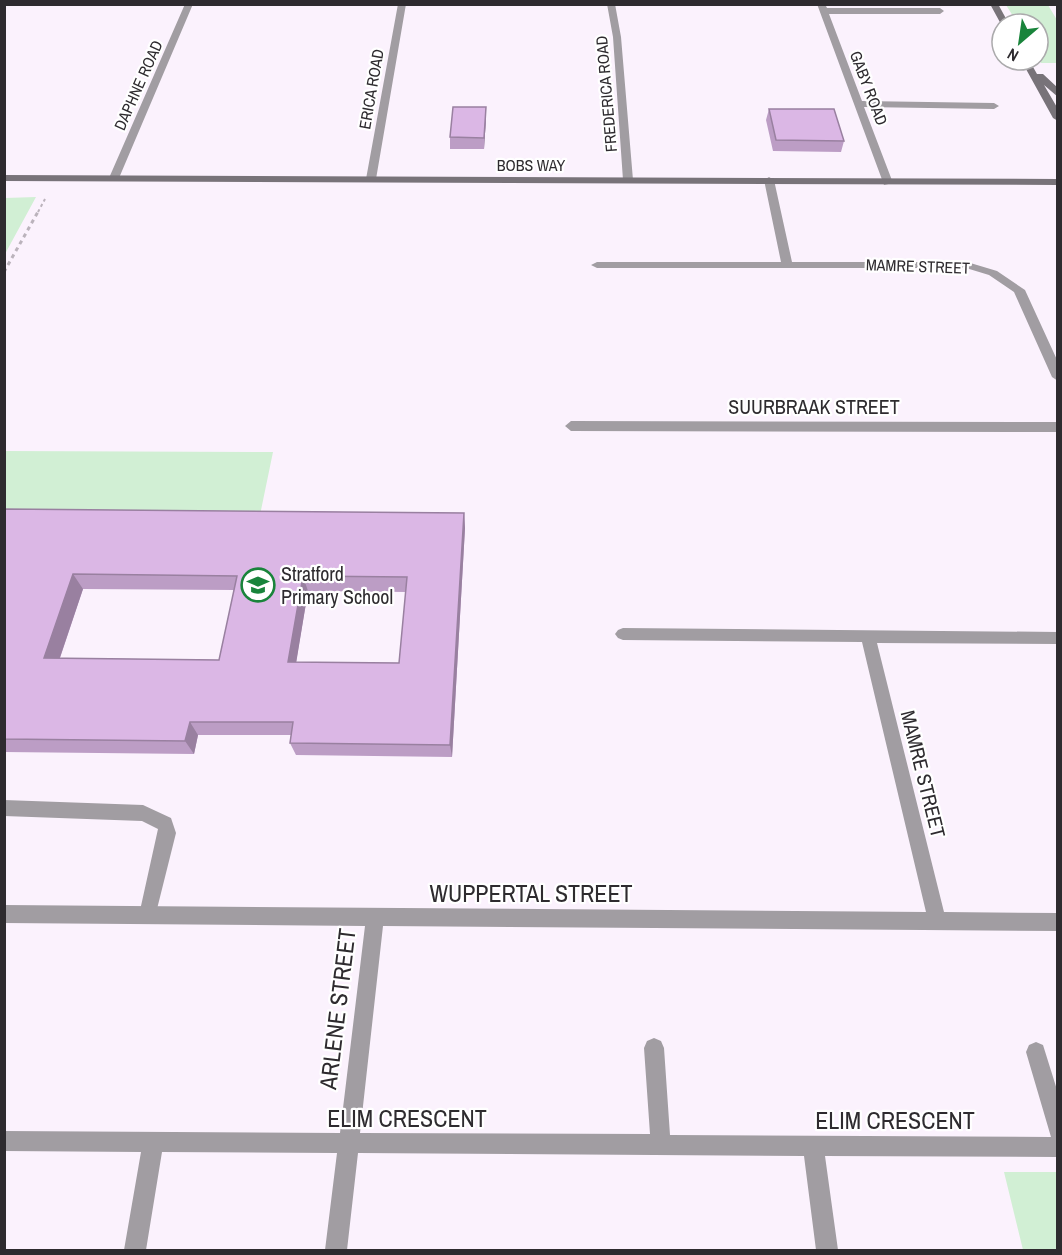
<svg xmlns="http://www.w3.org/2000/svg" width="1062" height="1255" font-family="'Archivo Narrow',sans-serif">
	<style>
		.green { fill: #d1efd4 }
		.lines { fill: none; stroke-linecap: round; stroke-linejoin: round }
		.path-far1 { stroke: #bbb3bc; stroke-width: 2; stroke-dasharray: 3 3; stroke-linecap: butt }
		.path { stroke: #bbb3bc; stroke-width: 3; stroke-dasharray: 4 4; stroke-linecap: butt }
		.lane { fill: #a19da2; fill-rule: evenodd }
		.street { fill: #a19da2; fill-rule: evenodd }
		.secondary { fill: #787379; fill-rule: evenodd }
		.wall { fill: #bc9dc5; fill-rule: evenodd }
		.shaded-wall { fill: #9980a0 }
		.building { fill: #dbb7e5; stroke: #9980a0; stroke-width: 1.5; fill-rule: evenodd }
		.labels { text-anchor: middle; stroke-width: 4.5; stroke-linejoin: round; paint-order: stroke }
		.far-street-label { font-size: 16px; fill: #2e2b2f; stroke: #fff }
		.street-label { font-size: 20px; fill: #2e2b2f; stroke: #fff }
		.poi-label { font-size: 20px; fill: #2e2b2f; stroke: #fff; text-anchor: start }
		.near-street-label { font-size: 24px; fill: #2e2b2f; stroke: #fff }
	</style>
	<rect width="100%" height="100%" fill="#fbf2fd"/>
	<path class="green" d="M1006,5H1048L1057,20V63H1041L1038,58V24H1018Z
		M36,197L5,254V198Z
		M5,451L273,452L260,515L5,514Z
		M1004,1172H1057V1250H1023Z"/>
	<g class="lines">
		<path class="path-far1" d="M38,212L45,199"/>
		<path class="path" d="M4,272L39,210"/>
		<path class="lane" d="M4,800L143,805L171,818L176,833L154,921L148,924L142,921L139,915L158,829L142,821L4,816Z"/>
		<path class="street" d="M185,4H193L119,178L110,180L109,178Z
			M398,4H406L376,179L371,182L366,179Z
			M607,4H615L621,37L633,180L628,183L623,180L613,37Z
			M817,4H825L827,8H940L944,11L940,14H829L862,101L994,103L999,106L994,109L864,107L893,183L884,185Z
			M769,177L774,180L792,262H967L997,271L1025,290L1058,362V381L1052,377L1014,292L989,275L966,268H597L591,265L597,262H781L764,180Z
			M571,421L1058,422V432L571,431L565,426Z
			M623,628L1058,632V644L877,643L944,912L1058,913V931L383,926L360,1133L650,1134L644,1048L647,1041L654,1038L661,1041L664,1048L670,1135L1051,1137L1026,1052L1029,1045L1036,1042L1043,1045L1058,1093V1157L825,1156L838,1250H816L804,1156L358,1153L347,1250H325L337,1153L162,1152L146,1250H124L141,1152L4,1151V1131L340,1133L365,926L4,923V905L926,912L862,642L623,640L618,638L615,634L618,630Z"/>
		<path class="secondary" d="M990,4H998L1009,24L1002,26Z
			M1021,60H1029L1037,74H1043L1058,88V97L1044,85L1058,109V121L1053,118Z
			M4,175L1058,179V185L4,181Z"/>
	</g>
	<path class="wall" d="M486,107V118L484,149H450V137Z
		M769,109L844,141L841,152L773,151L766,120Z
		M4,509L464,513L465,528L452,757L296,755L290,743L291,735H198L194,754L4,752ZM83,589L234,590L219,660L60,658ZM308,591L406,592L399,663L296,662Z"/>
	<path class="shaded-wall" d="M486,107V118L484,149V138Z
		M464,513L465,528L452,757L450,745Z
		M73,574L83,589L55,672L44,658Z
		M303,576L308,591L294,676L288,662Z
		M190,722L198,735L194,754L185,741Z"/>
	<path class="building" d="M453,107H486L484,138L450,137Z
		M769,109H834L844,141L776,140Z
		M4,509L464,513L450,745L290,743L293,722H190L185,741L4,739ZM73,574L237,576L219,660L44,658ZM303,576L407,577L399,663L288,662Z"/>
	<defs>
		<g id="school-ring" transform="scale(1.725)"><circle r="9.5" fill="#fff" stroke="#19843b" stroke-width="1.5"/><path d="M0-5L7-2L0 1L-7-2ZM-4 1L0 2.5L4 1V4Q0 6-4 4Z" fill="#19843b"/></g>
	</defs>
	<g fill-rule="evenodd">
		<use href="#school-ring" x="258" y="585"/>
	</g>
	<g class="labels">
		<g class="far-street-label">
			<text transform="translate(138 85) rotate(-66)" y="6">DAPHNE ROAD</text>
			<text transform="translate(869 88) rotate(69)" y="6">GABY ROAD</text>
			<text transform="translate(371 89) rotate(-80)" y="6">ERICA ROAD</text>
			<text transform="translate(606 94) rotate(-95)" y="6">FREDERICA ROAD</text>
			<text x="531" y="171">BOBS WAY</text>
			<text transform="translate(918 266) rotate(2)" y="6">MAMRE STREET</text>
		</g>
		<g class="street-label">
			<text x="814" y="414">SUURBRAAK STREET</text>
			<text transform="translate(923 774) rotate(76)" y="7">MAMRE STREET</text>
		</g>
		<g class="poi-label">
			<text x="281" y="581">Stratford<tspan x="281" dy="23">Primary School</tspan></text>
		</g>
		<g class="near-street-label">
			<text x="531" y="902">WUPPERTAL STREET</text>
			<text transform="translate(338 1009) rotate(-83)" y="8">ARLENE STREET</text>
			<text x="407" y="1127">ELIM CRESCENT</text>
			<text x="895" y="1129">ELIM CRESCENT</text>
		</g>
	</g>
	<rect width="1062" height="1255" fill="none" stroke="#2e2b2f" stroke-width="12"/>
	<g transform="translate(1020 42) rotate(209)"><circle r="28" fill="#ffffff" stroke="#abaaac" stroke-width="1.5"/>
	<path d="M0-4.5L10 22L0 15L-10 22Z" fill="#19843b"/>
	<text y="-9" font-size="16" font-weight="bold" text-anchor="middle" fill="#2e2b2f">N</text>
	</g>
</svg>
